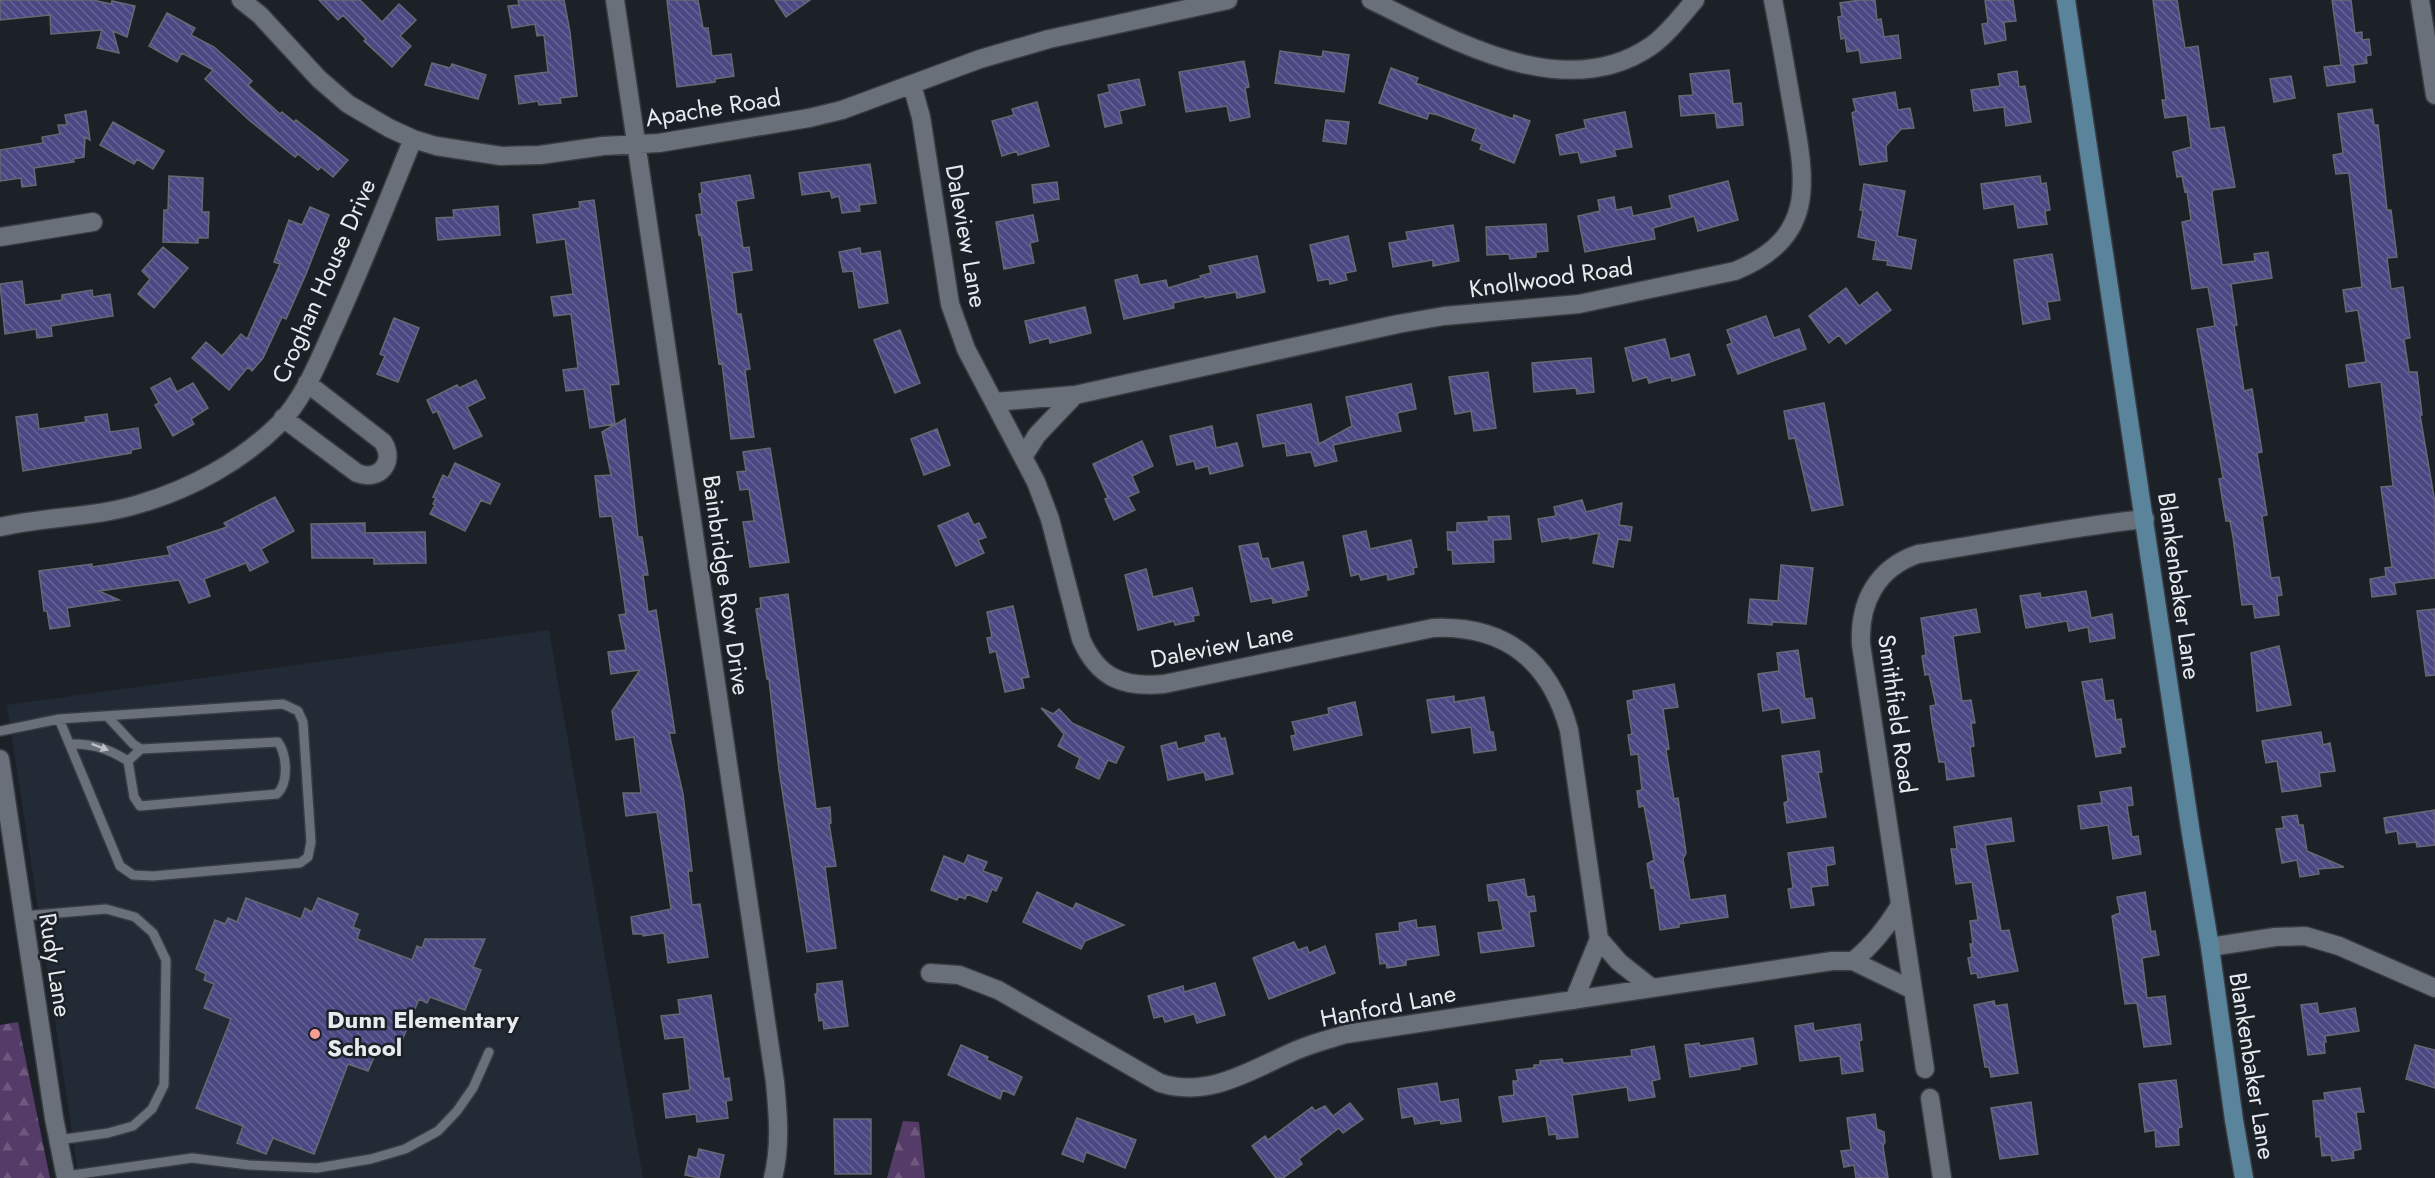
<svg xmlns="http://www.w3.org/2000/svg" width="2435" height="1178" font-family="Jost,sans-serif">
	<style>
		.built { fill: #222a36 }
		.forest { fill: url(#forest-firs) }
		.building { fill: url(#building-back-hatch); stroke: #686872; stroke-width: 1.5 }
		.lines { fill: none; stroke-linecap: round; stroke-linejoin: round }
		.lane-casing { stroke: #383b42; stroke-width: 12 }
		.street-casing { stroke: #383b42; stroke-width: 21 }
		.secondary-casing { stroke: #383b42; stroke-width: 21 }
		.lane { stroke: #6a7079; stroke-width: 9 }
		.street { stroke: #6a7079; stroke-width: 18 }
		.secondary { stroke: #5a849b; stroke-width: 18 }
		.oneway { fill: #bbbfc6 }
		.poi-dot { fill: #f59c94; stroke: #1c2128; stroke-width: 2 }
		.labels { text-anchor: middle; stroke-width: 5; stroke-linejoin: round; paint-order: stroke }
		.street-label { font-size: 24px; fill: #e7eaef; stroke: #1c2128 }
		.poi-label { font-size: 24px; font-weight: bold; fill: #e7eaef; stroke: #1c2128; text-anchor: start }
	</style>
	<defs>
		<pattern id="forest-firs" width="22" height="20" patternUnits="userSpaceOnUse" patternTransform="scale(1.5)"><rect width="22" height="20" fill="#553c68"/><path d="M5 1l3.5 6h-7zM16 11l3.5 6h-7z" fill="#6d587e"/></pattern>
		<pattern id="building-back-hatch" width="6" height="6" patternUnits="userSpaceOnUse" patternTransform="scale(1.5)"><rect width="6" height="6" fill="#4a4882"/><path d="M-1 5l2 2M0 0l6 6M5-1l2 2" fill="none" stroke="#646394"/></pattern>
	</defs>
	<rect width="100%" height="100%" fill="#1c2128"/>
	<path class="built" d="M549,630L643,1178H79L7,705Z"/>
	<path class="forest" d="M18,1022L50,1178H0V1025Z
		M903,1121L919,1122L925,1178H887Z"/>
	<path class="building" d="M0,0H93L111,4L112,1L135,6L127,37L113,31L119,53L97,48L102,30L51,34L50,15L0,20Z
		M319,0H360L382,22L399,4L416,20L400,36L411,46L392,67L364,41L366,39L343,15L338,20Z
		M518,0H564L570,32L577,96L560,98L561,103L539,105L538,101L519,104L515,76L548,72L544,35L537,36L535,24L512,28L508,6L519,5Z
		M667,0H698L703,28H708L712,56L731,54L734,76L715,79V82L677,87Z
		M775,0H810L786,17Z
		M1860,0H1875L1877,20L1881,19L1884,37L1898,35L1901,58L1861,63L1859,50L1847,52L1845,38L1841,39L1838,17L1842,16L1840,3Z
		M1985,0H2013L2016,21L2004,22L2006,40L1985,44L1982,24L1988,23Z
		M2153,0H2177L2185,48L2198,46L2210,129L2224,127L2235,187L2213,190L2212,193L2222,265L2255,261L2254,254L2268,252L2272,278L2231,284L2237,325L2234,326L2244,391L2252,389L2262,452L2257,453L2267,515L2262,516L2271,578L2279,577L2282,595L2277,596L2279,615L2255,618L2253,604L2242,605L2233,537L2230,521H2226L2219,479L2223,478L2197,329L2215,326L2208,287L2192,289L2182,222L2191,220L2187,191L2185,192L2182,176L2177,177L2173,152L2191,147L2187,115L2165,118L2162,100H2166Z
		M2332,0H2351L2355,33L2362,32V40L2369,39L2371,55L2366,56L2367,63L2353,65L2355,82L2327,86L2324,67L2341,65Z
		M167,13L195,28L191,35L214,47L238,68L252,81L248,85L280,114L282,112L294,122L296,120L348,160L333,177L321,167L318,170L298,154L295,157L249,120L205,79L213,70L182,53L177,62L149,46Z
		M1280,51L1322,57L1323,51L1349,55L1344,92L1275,83Z
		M1244,61L1249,87L1245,88L1250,117L1230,121L1227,106L1186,112L1179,72Z
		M432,63L450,68L452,64L486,75L478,99L425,85Z
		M1391,68L1418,78L1416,83L1445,94L1513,119L1514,115L1530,121L1514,163L1480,149L1482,144L1472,140L1476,129L1438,115L1429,113L1427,119L1379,103Z
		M1729,70L1733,104L1741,103L1743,125L1717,128L1715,113L1681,116L1679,96L1693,95L1690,74Z
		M2017,71L2019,87L2025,86L2031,122L2006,126L2004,107L1974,111L1971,90L2000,86L1998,74Z
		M2291,76L2295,98L2274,102L2270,79Z
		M1139,79L1145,105L1119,111L1122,123L1105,127L1098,95L1110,92L1108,85Z
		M1895,92L1898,110L1910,108L1914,128L1901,129L1886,146L1887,161L1860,165L1852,113L1856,111L1853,99Z
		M1037,102L1049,146L1018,155L1017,151L1002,156L992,121L1014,115L1012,109Z
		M2372,109L2374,125H2378L2387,210H2391L2397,257L2387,258L2391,289L2403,287L2410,338L2404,339L2409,372H2417L2422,415H2420L2435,503V578L2394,583L2396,594L2372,597L2370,579L2386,576L2385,568L2392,567L2381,487L2393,486L2381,382L2349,387L2346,365L2366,362L2358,310L2346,312L2343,290L2362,287L2349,173L2336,174L2333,155L2343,153L2338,114Z
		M86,111L90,140L85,137L84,157L73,159L74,162L34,168L36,185L22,187L21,178L0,181V150L43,143L42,137L60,134L58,125H67L65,115Z
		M1625,112L1632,147L1614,150L1616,156L1581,163L1578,152L1560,155L1556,135L1586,128L1584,120Z
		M1326,120L1349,122L1346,144L1323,141Z
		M113,122L164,151L153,169L137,159L134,164L100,145Z
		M870,164L876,203L859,205L860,211L842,213L839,196L832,198L830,191L802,195L799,173Z
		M750,175L754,198L736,201L743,248L749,247L752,270L732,273L737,314H741L750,369L745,370L754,437L731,439L722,363L719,364L701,234L699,235L696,215L702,214L699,194L702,193L701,183Z
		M169,176L203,178L202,212H209L208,238H198V243L163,242L164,210H168Z
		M2040,176L2041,184L2046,183L2050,210L2045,211L2047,224L2018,228L2014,204L1984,209L1981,184Z
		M1728,181L1738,220L1698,231L1694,216L1653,228L1655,239L1585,252L1578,216L1600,211L1598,200L1614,197L1616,210L1631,207L1633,216L1672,208L1669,196Z
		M1057,182L1059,199L1034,203L1032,185Z
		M1864,184L1905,191L1897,236L1916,240L1911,269L1887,265L1888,261L1873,259L1876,241L1858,237L1863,210H1860Z
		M594,200L619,384L610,385L615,424L590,428L584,389L566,391L563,370L578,368L571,314L554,316L551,297L573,294L565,239L537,243L533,215L580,208L579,202Z
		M498,206L500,235L438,240L436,218L454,217L453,210Z
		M310,207L329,215L306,274L286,319L282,317L263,358L252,371L248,367L229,390L192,358L206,342L222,356L241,334L247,339L280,264L274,262L289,220L302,225Z
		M1033,215L1038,241L1030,243L1034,263L1004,269L996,222Z
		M1546,224L1548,251L1536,252V257L1510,259L1509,254L1487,255L1486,227Z
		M1453,225L1459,261L1433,266V260L1393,267L1389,243L1408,240L1406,232Z
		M1348,236L1356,271L1345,273L1347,280L1330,284L1329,279L1318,281L1310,245Z
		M163,247L188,268L154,308L138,294L150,279L142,271Z
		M860,248L861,254L880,251L888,303L859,308L853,271L843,272L839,252Z
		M2052,254L2060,300L2047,302L2050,319L2023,324L2014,260Z
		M1257,256L1265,292L1237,298L1236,292L1205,298V296L1173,303L1174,308L1124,319L1115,280L1137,275L1140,285L1166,280L1168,288L1201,278L1200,276L1211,273L1209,266Z
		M22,281L25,305L62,300V295L92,290L93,297L110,294L113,316L51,326L52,336L37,338L36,329L5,334L0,284Z
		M1846,288L1859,306L1877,292L1891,310L1846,344L1839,335L1829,343L1809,316Z
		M1085,307L1091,333L1050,343L1049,338L1030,343L1025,321Z
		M1766,316L1774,338L1799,329L1806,349L1738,374L1727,345L1732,343L1727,330Z
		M394,318L419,328L398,382L377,374L385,356L380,354Z
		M900,330L920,383L895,393L874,340Z
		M1665,339L1670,359L1689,354L1695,375L1672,381L1671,377L1649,383L1647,377L1633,381L1625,348Z
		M1591,358L1594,392L1577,394L1576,388L1534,392L1532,363Z
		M1488,372L1496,428L1474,431L1471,411L1455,414L1449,377Z
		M170,378L177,392L193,383L208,408L191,419L194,424L173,436L155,405L159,403L151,388Z
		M476,380L485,398L467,407L482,436L454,449L437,411L433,413L427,400L457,385L459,388Z
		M1411,384L1416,409L1397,413L1401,431L1333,445L1337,461L1315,466L1311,452L1287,456L1285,443L1263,447L1257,415L1311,404L1319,444L1352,426L1346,397Z
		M1824,403L1843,505L1812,511L1795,438L1789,439L1784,411Z
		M37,414L39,429L86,422L85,417L107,414L110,432L138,428L141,448L131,450V453L23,471L16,417Z
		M625,419L638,537H642L648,575H643L648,612L656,610L675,733H669L683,794L692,871H688L692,905L700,904L708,957L668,963L664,933L643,936V934H633L631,917L671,909L657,812L626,816L623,793H641L634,737L616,740L612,711L640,670L611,674L608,652L626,650L619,615L626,614L612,516L600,517L595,476L611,475L602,432Z
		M1212,426L1216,448L1237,443L1243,466L1210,474L1208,466L1196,469L1194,461L1177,465L1170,436Z
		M937,429L950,465L924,475L911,439Z
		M1142,441L1153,466L1132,476L1139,492L1128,497L1135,510L1114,520L1105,499L1108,498L1093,464Z
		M770,448L789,562L750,567L743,522L754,521L749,489L740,490L737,472L746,471L743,452Z
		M455,463L500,484L490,504L481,500L465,531L430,514L435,505L433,504L436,498L433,497L443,475L448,478Z
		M275,497L294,531L261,549L268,562L250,571L246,563L204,579L210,596L189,603L179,580L99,591L119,600L67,608L70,626L50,629L47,611H44L39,571L92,564V567L170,555L167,547L227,527L224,523Z
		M1582,500L1586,512L1622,503L1619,525L1632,527L1630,541L1618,539L1613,567L1593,563L1599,533L1570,539L1571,537L1542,542L1538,519L1556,516L1554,507Z
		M968,513L974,525L979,523L986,537L978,540L984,553L956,566L938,526Z
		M1509,516L1511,539L1493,540L1494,562L1453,564L1452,550H1448L1447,532H1457V523L1489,521L1488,517Z
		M365,523V533L425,532L426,563L374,564V558H312L311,524Z
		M1366,531L1370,549L1411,540L1417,567L1413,568L1414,574L1388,580L1387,574L1361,580L1359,574L1351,576L1343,536Z
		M1258,543L1262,559L1268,558L1271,569L1303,562L1309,590H1306L1307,596L1273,603L1272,598L1251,602L1239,546Z
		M1781,565L1813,568L1806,624L1772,622V625L1748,623L1750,599L1778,601Z
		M1146,569L1153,597L1192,588L1199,615L1193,616L1194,621L1175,625L1174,621L1138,630L1125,575Z
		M2086,591L2091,618L2112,614L2115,638L2090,642L2088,627L2069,631L2067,621L2026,628L2020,596L2040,593L2041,598Z
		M788,594L816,809L830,807L831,823H829L836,866L825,867L836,948L807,952L779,770L769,679H767L756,609L761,608L760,598Z
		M1013,606L1029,677L1022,678L1024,688L1005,692L996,651L990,653L987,638L992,637L987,612Z
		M1976,609L1980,632L1953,636L1962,701L1971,700L1975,723H1971L1974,746L1970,747L1974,776L1947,780L1945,762H1939L1932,722L1930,706L1936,705L1929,674L1925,675L1922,656L1926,655L1921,618Z
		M2435,609V675L2426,676L2417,611Z
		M2279,646L2291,705L2257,711L2251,653Z
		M1798,650L1805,699L1812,698L1815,718L1782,723L1780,708L1763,711L1758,674L1779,671L1777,653Z
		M2102,679L2105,701L2113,700L2116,720L2121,719L2125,747H2120L2121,753L2096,757L2082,682Z
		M1674,684L1678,707L1663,709L1669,749L1666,750L1674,799L1678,798L1682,825L1686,853L1683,859L1690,900L1725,895L1728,917L1679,924V927L1660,930L1654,887L1651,888L1647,864L1654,860L1644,806L1639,807L1637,791L1642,790L1638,754L1631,755L1628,735L1632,734L1627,701L1634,699L1633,691Z
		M1454,696V702L1484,697L1490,732H1493L1496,750L1474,753L1471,727L1432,733L1427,700Z
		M1355,702L1362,735L1294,750L1291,736L1296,735L1292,722L1329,714L1328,708Z
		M1041,708L1053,714L1059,709L1072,723L1124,747L1116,763L1108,760L1099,779L1076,768L1080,758L1058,746L1064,734Z
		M2321,732L2323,745L2330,743L2335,771L2319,773L2321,786L2282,792L2277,761L2266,763L2262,741Z
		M1219,733L1221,739L1225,738L1233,774L1206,780L1204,772L1168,780L1161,746L1176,742L1178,749L1206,742L1205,736Z
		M1819,751L1822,772H1818L1826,817L1787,823L1784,803L1788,801L1782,756Z
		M2131,787L2133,805L2127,806L2132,837L2138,836L2141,854L2113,859L2108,825L2081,829L2078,806L2102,803L2100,792Z
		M2435,810V845L2417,847L2416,842L2399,844L2397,831L2386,833L2384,818Z
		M2297,815L2299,825H2303L2307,851L2344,867L2318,869L2319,874L2300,877L2297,860L2282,863L2276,829L2284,828L2282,817Z
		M2011,818L2014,841L1985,845L2001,931L2009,930L2018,971L1978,978L1977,973L1971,974L1968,958L1972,957L1970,944H1973L1970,921L1978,920L1972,882L1956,884L1951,849H1957L1954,827Z
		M1833,847L1835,864L1826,866L1828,885L1811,887L1814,905L1791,908L1788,889L1793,888L1788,853Z
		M968,855L987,862L983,871L1002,878L996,891L992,889L987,902L967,894L965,899L959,896L957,900L931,890L944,856L964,864Z
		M1524,879L1527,897L1534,896L1536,911L1529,912L1534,946L1481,953L1478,933L1503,930L1498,900L1489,901L1487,885Z
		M1037,892L1073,909L1076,903L1124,925L1085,941L1081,949L1023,922Z
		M2145,892L2151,932L2155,931L2159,955L2142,958L2147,998L2165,996L2171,1044L2144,1047L2137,1003L2125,1004L2112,916L2120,913L2117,897Z
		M246,898L301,919L305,908L312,912L318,898L358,914L353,927L360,930L357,939L412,960L417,946L422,948L425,939H485L473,967L481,970L465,1010L430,997L427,1003L419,999L399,1048L390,1044L387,1051L378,1048L368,1071L348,1064L314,1154L273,1138L266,1154L237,1143L243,1126L196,1108L231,1019L204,1008L214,984L204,980L206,974L196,969L215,920L225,924L228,918L237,922Z
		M1416,920L1417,928L1435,926L1439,955L1406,960V965L1387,968L1386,963L1380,964L1376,934L1400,931L1399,923Z
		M1294,942L1298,950L1307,947L1309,953L1325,946L1335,973L1269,999L1253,958Z
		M842,981L848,1026L824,1029L823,1020L819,1021L815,994H817V984Z
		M1215,983L1225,1015L1197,1023L1194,1014L1165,1022L1163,1016L1154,1018L1148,996L1183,986L1184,992Z
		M711,995L724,1079L729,1078L732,1100L726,1101L728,1118L697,1122L696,1114L666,1118L663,1094L690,1090L684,1037L665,1039L661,1016L680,1014L678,1000Z
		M1994,1001L1995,1006L2007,1004L2018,1073L1991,1077L1989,1067H1985L1974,1005Z
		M2317,1003L2319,1014L2355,1008L2359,1031L2325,1036L2326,1042H2324L2325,1053L2308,1055L2301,1005Z
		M1813,1023L1814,1031L1860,1024L1862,1040L1859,1041L1863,1071L1842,1074L1840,1056L1800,1061L1795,1026Z
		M1753,1038L1757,1064L1740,1067V1069L1690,1077L1685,1045L1699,1043L1700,1046Z
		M961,1045L988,1057L987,1060L1022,1077L1014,1095L1003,1090L1000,1099L948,1075Z
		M2415,1045L2435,1050V1088L2406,1079Z
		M1654,1046L1660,1079L1652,1081L1655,1097L1629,1101L1627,1087L1572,1095L1578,1137L1557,1139L1556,1134L1549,1135L1546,1116L1503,1122L1499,1097L1514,1095L1513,1081H1518L1516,1070L1534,1068V1065H1540V1061L1562,1059L1563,1063H1568L1632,1056L1631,1050Z
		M2176,1080L2182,1127L2178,1128L2179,1145L2156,1147L2155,1130L2145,1132L2139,1084Z
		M1437,1083L1440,1102L1458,1099L1461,1121L1441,1124L1440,1120L1415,1124L1413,1116L1402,1118L1398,1089Z
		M2360,1088L2364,1112H2356L2361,1149L2353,1151L2354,1158L2332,1161L2331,1155L2322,1156L2320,1136L2316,1137L2313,1101L2325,1100L2324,1093Z
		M2031,1102L2038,1154L2000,1159L1991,1108Z
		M1350,1103L1363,1119L1343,1133L1339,1128L1299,1159L1302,1164L1283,1178H1276L1252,1146L1265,1136L1268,1140L1312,1107L1315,1111L1325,1106L1333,1116Z
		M1875,1114L1877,1129L1884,1132L1885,1142L1883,1146L1888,1178H1856L1854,1165L1844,1167L1841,1151L1851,1150L1847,1118Z
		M1077,1118L1136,1140L1125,1168L1086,1152L1083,1162L1062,1154Z
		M834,1119H871V1174H835Z
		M699,1149L724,1155L719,1178H699L685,1175L689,1156L697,1158Z"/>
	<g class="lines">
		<g class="lane-casing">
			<path id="lane" d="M107,716L133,744L141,749
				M0,731L59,719L283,704L298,711L303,722L311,842L308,857L300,863L153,876L133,875L120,866L59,719
				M70,744C92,743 109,749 128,761L134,797L140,806L277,794C289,783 287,755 278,742L141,749L128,761
				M23,916L106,909L135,917L153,933L166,960L164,1085L152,1109L133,1126L108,1133L58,1140
				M66,1176L192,1158L249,1165L317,1168L371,1159L405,1149L438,1131L457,1111L473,1088L489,1052"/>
		</g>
		<g class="street-casing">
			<path id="street" d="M241,0L260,15L319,79L348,104L389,128L413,139L436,146L501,156L540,155L603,146L659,143L809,118L842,110L980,59L1049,39L1228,0
				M615,0L775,1082C778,1114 781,1146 773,1178
				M1371,0C1452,39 1564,106 1651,46C1668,34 1681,16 1695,0
				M2420,0L2435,95
				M912,85L921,117L950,304L966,349L1036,482L1050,519L1081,639C1098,678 1123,688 1164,684L1433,628C1506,625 1550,661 1569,730L1599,939L1574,1000
				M0,237L93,222
				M994,402L1075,395L1398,324L1444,316L1579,304L1735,271C1819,237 1805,179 1792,105C1786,70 1780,35 1773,0
				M283,418L357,473C379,482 396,462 383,442L307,383
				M1023,457L1037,435L1075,395
				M0,527C46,516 94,518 139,504C191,489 242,461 280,423C303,399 317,365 330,336C360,271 386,205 413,139
				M0,759L54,1118L66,1178
				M1599,939L1619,962L1652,988
				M2210,947L2275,937L2305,936L2339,946L2435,988
				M1853,961C1873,945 1887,927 1900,905
				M930,973L959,975L998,990L1160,1083C1210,1099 1252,1069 1297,1050C1313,1043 1330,1039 1346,1034L1832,961H1853L1913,990
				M1925,1069L1861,644C1859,602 1877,568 1918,554C1993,543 2068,527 2145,519
				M1930,1098L1942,1178"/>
		</g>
		<g class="secondary-casing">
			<path id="secondary" d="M2066,0L2191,834L2210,947L2234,1120L2244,1178"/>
		</g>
		<use href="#lane" class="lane"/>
		<use href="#street" class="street"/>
		<use href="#secondary" class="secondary"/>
	</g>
	<defs><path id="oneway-solid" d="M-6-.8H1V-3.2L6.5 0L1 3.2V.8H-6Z" transform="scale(1.5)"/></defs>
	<use class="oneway" href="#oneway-solid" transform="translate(100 747) rotate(21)"/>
	<circle class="poi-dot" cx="315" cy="1034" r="6"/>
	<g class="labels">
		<g class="street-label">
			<text transform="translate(713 108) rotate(-9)" y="8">Apache Road</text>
			<text transform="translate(966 236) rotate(80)" y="8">Daleview Lane</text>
			<text transform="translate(1551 278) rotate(-8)" y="8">Knollwood Road</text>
			<text transform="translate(324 281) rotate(-66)" y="8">Croghan House Drive</text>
			<text transform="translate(726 585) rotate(82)" y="8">Bainbridge Row Drive</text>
			<text transform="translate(2179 586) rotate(82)" y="8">Blankenbaker Lane</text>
			<text transform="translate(1222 646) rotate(-11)" y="8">Daleview Lane</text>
			<text transform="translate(1897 714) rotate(82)" y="8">Smithfield Road</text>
			<text transform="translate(55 965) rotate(81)" y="8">Rudy Lane</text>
			<text transform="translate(1388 1006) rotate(-11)" y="8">Hanford Lane</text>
			<text transform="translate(2252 1066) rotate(81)" y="8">Blankenbaker Lane</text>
		</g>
		<g class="poi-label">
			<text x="327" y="1028">Dunn Elementary<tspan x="327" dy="28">School</tspan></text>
		</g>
	</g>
</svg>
